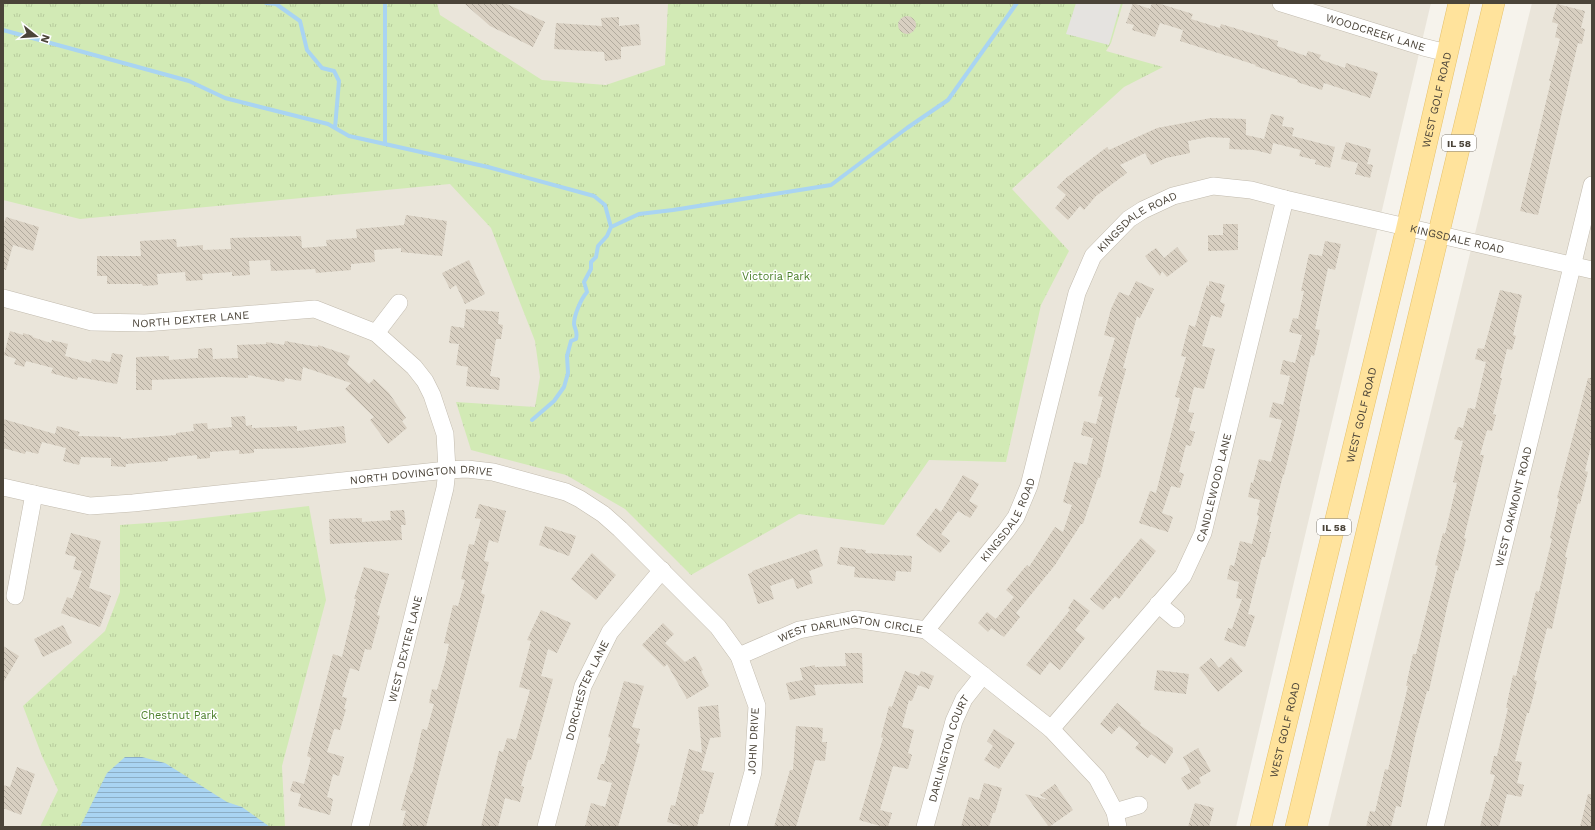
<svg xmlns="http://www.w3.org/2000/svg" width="1595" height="830" font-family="'Work Sans',sans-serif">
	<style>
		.residential { fill: #eae5da }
		.park { fill: url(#park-tufts) }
		.parking { fill: #e5e3e0 }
		.water { fill: url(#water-rules) }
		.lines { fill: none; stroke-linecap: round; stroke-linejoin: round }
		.stream { stroke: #a9d4f2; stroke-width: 4 }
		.building { fill: url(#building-back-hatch) }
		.minor-casing { stroke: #c2bbae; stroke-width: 18 }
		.major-casing { stroke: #e6c16a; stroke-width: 22 }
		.minor { stroke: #fff; stroke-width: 17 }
		.major { stroke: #ffe39c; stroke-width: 21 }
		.labels { text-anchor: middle; stroke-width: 3; stroke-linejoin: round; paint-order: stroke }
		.shield { fill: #fff; stroke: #817c74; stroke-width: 1 }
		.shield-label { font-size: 10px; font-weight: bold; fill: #4b4439 }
		.street-label { font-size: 11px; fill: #4b4439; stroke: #fff }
		.park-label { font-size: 11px; fill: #4a7f2a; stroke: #fff }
	</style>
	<defs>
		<pattern id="park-tufts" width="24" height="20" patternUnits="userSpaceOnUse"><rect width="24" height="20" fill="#d2eab5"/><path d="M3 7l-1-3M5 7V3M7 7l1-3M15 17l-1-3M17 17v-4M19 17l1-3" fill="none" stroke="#b6ca9c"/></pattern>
		<pattern id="water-rules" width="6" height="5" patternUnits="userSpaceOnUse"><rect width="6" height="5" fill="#a9d4f2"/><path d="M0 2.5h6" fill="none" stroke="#8caec5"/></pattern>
		<pattern id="building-back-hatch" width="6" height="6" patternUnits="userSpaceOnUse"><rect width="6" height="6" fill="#d8cfc1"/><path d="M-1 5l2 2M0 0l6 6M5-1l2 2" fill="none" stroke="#b1aa9e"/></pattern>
	</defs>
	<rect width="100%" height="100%" fill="#f6f3ec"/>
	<path class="residential" d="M3,3H1431L1236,827H3Z
		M1532,3H1592V827H1328Z"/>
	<path class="park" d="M3,3H437L440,15L542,80L606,85L665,65L668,3H1123L1111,43L1106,51L1163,67L1124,87L1012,189L1069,251L1041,305L1006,462L929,460L884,525L799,514L691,575L625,509L566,475L471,450L456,402L535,407L540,377L535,341L491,228L450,184L80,219L3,200Z
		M309,506L326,600L282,766L285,827H40L58,790L42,756L23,706L105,631L120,592V525L177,521Z"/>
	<path class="parking" d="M1076,3H1121L1109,45L1066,34Z"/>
	<path class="water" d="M125,757H142L165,763L227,802L242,807L270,827H80L107,773Z"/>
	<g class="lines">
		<path class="stream" d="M266,3L276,4L300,21L307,50L322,68L334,71L339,81L335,128
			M3,30L189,81L225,98L328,124L349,136L488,167L594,196L605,205L611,227L607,236L598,246L596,257L591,262V269L584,282L587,292C581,299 574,315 574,324C575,331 578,331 576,339L571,341L567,356L568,373L564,387L554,401L532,420
			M385,144V3
			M611,227L639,214L673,210L831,185L907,128L948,100L1017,3"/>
	</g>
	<path class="building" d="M464,3H505L545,22L533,47L490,26Z
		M1133,3L1150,9L1152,3H1157L1193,14L1191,19L1220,28L1221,24L1278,41L1277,46L1306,56L1308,51L1321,55L1319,59L1345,68L1346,63L1378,73L1370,98L1324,83L1322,90L1297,82L1298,80L1255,66L1256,65L1180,41L1183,30L1160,23L1155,37L1132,30L1134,25L1126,23Z
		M1557,4L1585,11L1581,28L1585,29L1582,44L1578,43L1538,215L1520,211L1551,81H1549L1560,39L1555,37L1558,24L1552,22Z
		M898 25a9 9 0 1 1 18 0a9 9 0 1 1-18 0Z
		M619,17V26L639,24L641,45L621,47V59L605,61L604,52L554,49L556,23L602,26L601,18Z
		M1271,114L1284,117L1282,126L1294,128L1292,136L1335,147L1330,168L1315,164L1316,160L1299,156L1301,150L1273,143L1271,154L1254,150L1229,149L1230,138L1208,137L1188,141L1190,153L1166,158L1151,165L1145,153L1120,165L1127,173L1096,196L1084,210L1080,206L1068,220L1055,208L1066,195L1057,187L1068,176H1069L1107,147L1109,150L1157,128L1211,118L1246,119V135L1264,139Z
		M1346,142L1371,149L1367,164L1373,165L1370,178L1355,174L1358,163L1341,159Z
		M406,215L447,221L442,256L401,252V248L374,250L375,262L351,264V270L316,273L315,269L271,271L270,260L249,261L250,275L232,276V272L202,274L203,280L186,281L185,272L157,274L158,285L143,286L142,284H107V276H97V256H141L140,241L176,239L177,247L203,245V250L231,249L230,238L301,236L302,248L327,246L326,240L357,238L356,229L404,225Z
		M6,217L39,227L33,251L13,245L6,270L3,269V226Z
		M1223,224H1238V250L1208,251V235H1223Z
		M1325,241L1341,244L1335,270L1328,268L1315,329L1320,330L1314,356L1311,355L1299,409H1300L1293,439L1284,475H1283L1269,532H1271L1265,557H1262L1248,614L1255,616L1245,647L1224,640L1228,628L1232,629L1242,599L1236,598L1239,582L1227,579L1230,565L1234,566L1240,541L1252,544L1259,516L1257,515L1260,500L1248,497L1251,482L1253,483L1259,459L1271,462L1282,420L1269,417L1273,402L1283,405L1290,376L1280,374L1283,360L1295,363L1302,335L1289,332L1293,318L1298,319L1304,291H1301L1309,254L1322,256Z
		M1177,247L1188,261L1167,277L1162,271L1160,276L1145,256L1156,248L1164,258Z
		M469,260L485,294L465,304L456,285L450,289L442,273Z
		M1136,281L1154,289L1140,318L1137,316L1123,368L1126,369L1115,411L1100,478H1098L1083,524H1081L1055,565L1016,613L1020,617L1004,637L991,628L988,632L978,623L987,612L996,619L1014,597L1006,590L1027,565L1029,567L1055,527L1063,532L1072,505L1063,502L1074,462L1087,465L1093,438L1081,435L1084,421L1096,424L1103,397L1098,396L1115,338L1104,335L1111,309L1119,292L1129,296Z
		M1209,281L1225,285L1220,302L1225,304L1221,318L1211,315L1202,346L1215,349L1204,389L1194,387L1188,412L1194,413L1189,430L1195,432L1191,446L1186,445L1179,472L1184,474L1180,488L1171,486L1162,513L1173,517L1168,532L1139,523L1150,491L1156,493L1180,398L1175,397L1186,357L1181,356L1189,325L1195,327L1207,285L1209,287Z
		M1500,290L1522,295L1513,335L1516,336L1512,350L1507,349L1500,378H1502L1493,414L1496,415L1492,431L1487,430L1480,455H1484L1464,538L1466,539L1458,571L1456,570L1447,607L1429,691H1427L1415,737L1401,807L1396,806L1391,827H1366L1370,811L1375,812L1385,769L1388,770L1408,686H1406L1413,654H1416L1438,566L1435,565L1443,533L1445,534L1457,483L1453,482L1463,441L1454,439L1458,427L1463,428L1468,408L1475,409L1486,362L1475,359L1478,348L1484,349Z
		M466,309L499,312L498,324L503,325L501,339H496L490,376L500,378L499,390L466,386L468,367L456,365L459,344L449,343L451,326L464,328Z
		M10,331L23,335V333L33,336L32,337L51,343L52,340L68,344L65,356L91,363L92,359L110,362L112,353L123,355L117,384L78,377L77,380L51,373L53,368L26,361L24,367L14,364L16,359L4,355Z
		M285,341L318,347V345L350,356L347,364L369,384L374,379L389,393L406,418L402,421L407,428L388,444L370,420L374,417L345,389L351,383L303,367L301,381L285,378L284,382L248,375V378L222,377L152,380V390H136V357L169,356V360L198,358V349L212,348L213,359L238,358L237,345L266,344V342L284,345Z
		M1588,378H1592V442L1585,471L1588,472L1580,504L1578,503L1565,557L1567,558L1552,629L1547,628L1534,680L1537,681L1529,713H1527L1515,761L1522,762L1517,783L1524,785L1521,797L1507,794L1499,827H1480L1486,802H1488L1495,775L1490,774L1494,756H1497L1508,708H1506L1513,675L1516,676L1536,591L1539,592L1552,539L1550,538L1559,499L1557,498Z
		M245,416L246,426L252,425V428L297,426V431L344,426L346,443L299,448L254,449V453L239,454V450L210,452V458L197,459V455L168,458V461L126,464V467L111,466V458L81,457L79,465L63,461L66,448L42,442L38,454L26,451L25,454L3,448V419L55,434L57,426L80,432L78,436L121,437V439L176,435V433L194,431L193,424L207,423L208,429L232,427L231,417Z
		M963,475L979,484L969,501L978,506L970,518L958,511L941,534L950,541L940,553L916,535L936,508L941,512Z
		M479,504L506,511L498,543L489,540L484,561L489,562L481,593L485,595L426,827H402L406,811L401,810L411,773L412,774L422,729L427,730L434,704L429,703L432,689L437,690L445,662L449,644L444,643L453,605L458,606L465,580L461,579L469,544L474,545L481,519L475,518Z
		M404,510L406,525H401L402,540L330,544L329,519L362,518V522L391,520L390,511Z
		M545,526L576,536L569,556L539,545Z
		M71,533L101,541L89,588L111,596L100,627L61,613L67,597L72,599L82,571L73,569L76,557L65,554Z
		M1141,538L1156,551L1119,599L1115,596L1103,610L1090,599Z
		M840,547L866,550L865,553L912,556L911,572L896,571L895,581L854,577L855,567L837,564Z
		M817,549L823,566L809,571L813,583L797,589L793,578L770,586L774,599L758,604L748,574L753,572L752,571Z
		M592,553L616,575L596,600L571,579Z
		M364,567L389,574L377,615L380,616L371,650L365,649L359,671L350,668L342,697L347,698L344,709H346L340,730L334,729L327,752L344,757L339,776L333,774L327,797L333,799L330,815L298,806L301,794L290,791L293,781L304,784L311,758L307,756L333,654L342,657L356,599H354Z
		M1074,599L1090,611L1075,630L1085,638L1060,670L1050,662L1040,675L1026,665L1070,610L1068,608Z
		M541,610L571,623L557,653L548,649L541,676L553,679L531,760H528L521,786L524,787L520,802L505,798L498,827H481L499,751L503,752L507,738L516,740L530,690L519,687L531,641L527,640Z
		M663,623L674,634L665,643L685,662L695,656L703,670L701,671L709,686L687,699L667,664L664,667L642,645Z
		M63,625L72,643L43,657L34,639Z
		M3,646L19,656L3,683Z
		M845,653H862L863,683L814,685L816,695L790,700L786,683L803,680L800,668L815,665V667L846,666Z
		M1231,657L1243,671L1218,692L1199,668L1211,658L1219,668Z
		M1157,670L1189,674L1186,694L1154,690Z
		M905,671L919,676L921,671L934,676L929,689L918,685L912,701L909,700L902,727L914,730L908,753L912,755L908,769L893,766L880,810L892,813L888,827H884L859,820L883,738L881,737L889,706L892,707Z
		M624,681L644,686L632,727L640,729L636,743L640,744L618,827H585L591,803L605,807L612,783L597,779L601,764H604L611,738L608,737Z
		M1117,703L1141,723L1140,725L1173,748V752L1165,764L1151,754L1148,758L1135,748L1139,743L1119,726L1112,734L1100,724Z
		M718,705L721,737L710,738L701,770L714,773L703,814H700L697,827H685L667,822L671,805L675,806L689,749L702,753L698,707Z
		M796,726L823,728L822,742H827L825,761L815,760L796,827H774L790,770H793Z
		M994,729L1015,743L999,769L984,760L993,746L987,741Z
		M1198,748L1211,771L1199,778L1201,783L1188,790L1181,778L1191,772L1183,757Z
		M17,767L35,774L21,815L3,808V785L10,787Z
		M984,783L1002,788L995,813H993L989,827H961L969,797L979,800Z
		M1055,784L1073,810L1049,827L1025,794L1048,800L1040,795Z
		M1588,794H1592V827H1580Z
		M1195,803L1214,808L1209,827H1188Z"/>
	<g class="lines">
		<g class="minor-casing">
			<g id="minor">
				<path id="s1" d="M1281,3L1423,47L1447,53"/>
				<path id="s2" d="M3,298L92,322L145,323L315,309L376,333L414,367L425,381L432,395L445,434L447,470L445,488L360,827"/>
				<path d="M376,333L399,303"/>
				<path d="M3,487L34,494"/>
				<path id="s3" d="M15,596L34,494L90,506L133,503L447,470L467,469L493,472L566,492L580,499L603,514L620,529L718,627L739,656L757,706L753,772L738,827"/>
				<path d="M1158,604L1176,619"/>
				<path id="s4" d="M926,630L1006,531L1016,517L1029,486L1077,293L1093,256L1129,219L1143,210L1173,196L1213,186L1251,190L1285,199L1592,270"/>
				<path id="s5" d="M739,656L799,630L855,619L926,630L1051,729L1097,778L1115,812L1118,827"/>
				<path id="s6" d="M1051,729L1183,576L1203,533L1285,199"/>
				<path d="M1115,812L1139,805"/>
				<path id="s7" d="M546,827L583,686L610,632L662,570"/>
				<path id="s8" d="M925,827L954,721L964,699L983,675"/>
				<path id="s9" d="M1435,827L1592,185"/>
			</g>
		</g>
		<g class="major-casing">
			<g id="major">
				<path id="s10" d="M1261,827L1407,227L1459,3"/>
				<path d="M1296,827L1494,3"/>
			</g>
		</g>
		<use href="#minor" class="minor"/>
		<use href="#major" class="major"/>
	</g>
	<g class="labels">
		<g class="shield">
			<rect x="1442" y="135" width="34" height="16" rx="3"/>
			<rect x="1317" y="519" width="34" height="16" rx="3"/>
		</g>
		<g class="shield-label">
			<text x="1459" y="147">IL 58</text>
			<text x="1334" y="531">IL 58</text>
		</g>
		<g class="street-label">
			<text dy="4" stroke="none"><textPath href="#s1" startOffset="99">WOODCREEK LANE</textPath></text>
			<text dy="4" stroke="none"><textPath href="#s10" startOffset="748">WEST GOLF ROAD</textPath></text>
			<text dy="4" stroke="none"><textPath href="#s4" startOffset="474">KINGSDALE ROAD</textPath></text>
			<text dy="4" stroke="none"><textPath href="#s4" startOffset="810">KINGSDALE ROAD</textPath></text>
			<text dy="4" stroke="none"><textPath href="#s2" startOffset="191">NORTH DEXTER LANE</textPath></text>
			<text dy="4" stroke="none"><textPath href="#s10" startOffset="424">WEST GOLF ROAD</textPath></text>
			<text dy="4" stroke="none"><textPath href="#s3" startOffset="494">NORTH DOVINGTON DRIVE</textPath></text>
			<text dy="4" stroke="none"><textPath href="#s6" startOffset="296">CANDLEWOOD LANE</textPath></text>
			<text dy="4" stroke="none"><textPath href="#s9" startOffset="330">WEST OAKMONT ROAD</textPath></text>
			<text dy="4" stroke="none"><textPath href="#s4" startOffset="138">KINGSDALE ROAD</textPath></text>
			<text dy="4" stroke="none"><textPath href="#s5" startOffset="117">WEST DARLINGTON CIRCLE</textPath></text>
			<text transform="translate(405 649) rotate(-76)" y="4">WEST DEXTER LANE</text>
			<text dy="4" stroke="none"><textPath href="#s7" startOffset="143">DORCHESTER LANE</textPath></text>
			<text dy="4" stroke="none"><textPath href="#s10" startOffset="100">WEST GOLF ROAD</textPath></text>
			<text transform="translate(753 741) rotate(-87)" y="4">JOHN DRIVE</text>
			<text dy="4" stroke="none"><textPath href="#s8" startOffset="82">DARLINGTON COURT</textPath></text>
		</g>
		<g class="park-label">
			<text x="776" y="280">Victoria Park</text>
			<text x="179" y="719">Chestnut Park</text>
		</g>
	</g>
	<rect width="1595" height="830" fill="none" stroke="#4b4439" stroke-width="8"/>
	<g transform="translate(36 36) rotate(107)" stroke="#ffffff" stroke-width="3" paint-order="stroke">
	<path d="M0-3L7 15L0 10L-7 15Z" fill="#4b4439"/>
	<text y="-6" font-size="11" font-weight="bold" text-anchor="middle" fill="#4b4439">N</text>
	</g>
</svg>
